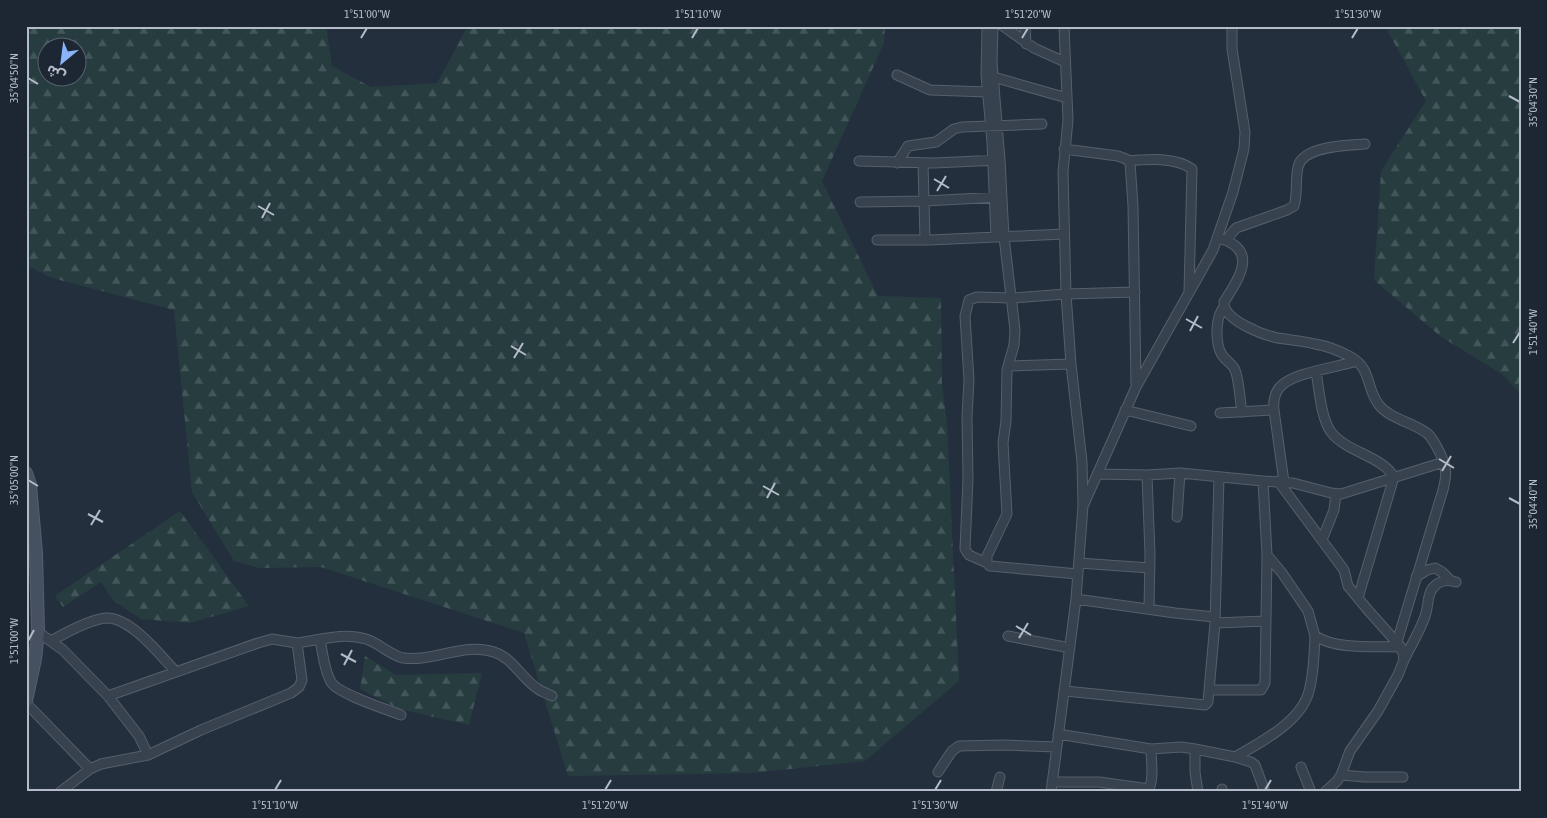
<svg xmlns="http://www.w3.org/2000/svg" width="1547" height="818" font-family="'Asap Condensed','Noto Sans Arabic',sans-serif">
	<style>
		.forest { fill: url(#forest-firs); fill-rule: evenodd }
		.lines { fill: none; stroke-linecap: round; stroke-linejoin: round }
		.street-casing { stroke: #565f6c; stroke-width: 11 }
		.secondary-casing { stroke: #565f6c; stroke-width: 14 }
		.street { stroke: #38414e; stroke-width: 9 }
		.secondary { stroke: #465061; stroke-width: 12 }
		.ticks { fill: none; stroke: #b4bcc9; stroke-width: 2 }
		.neatline { fill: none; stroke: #b4bcc9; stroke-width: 2 }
		.ticks-label { font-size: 12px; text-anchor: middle; fill: #b4bcc9 }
	</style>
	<defs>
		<pattern id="forest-firs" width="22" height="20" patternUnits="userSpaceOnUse" patternTransform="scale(1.25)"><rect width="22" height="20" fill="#263c3f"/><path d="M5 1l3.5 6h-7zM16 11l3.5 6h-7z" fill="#435659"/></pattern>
	</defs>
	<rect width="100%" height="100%" fill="#242f3e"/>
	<path class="forest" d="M26,26H326L332,66L371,87L437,83L468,26H885L884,43L822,181L878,296L941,298L942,385L947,423L959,681L865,761L752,773L568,776L524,633L321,567L260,568L234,561L192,492L174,310L52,278L26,265ZM48,48H78V78H48Z
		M1385,26H1521V394L1503,375L1440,336L1374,280L1381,171L1426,101Z
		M180,511L249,606L190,623L141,619L114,601L101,582L63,607L55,596Z
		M365,656L396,675L482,673L469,725L399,709L360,689Z"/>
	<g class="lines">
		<g class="street-casing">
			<path id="street" d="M987,26L986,75L992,142L996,237
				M993,26L992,62L1000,160L1004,237L1015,330L1014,345L1007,370L1006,421L1003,443L1007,514L987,556V563L990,566L1078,574
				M1003,26L1034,48L1065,62
				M1025,26L1026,44
				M897,75L930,90L988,92
				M990,76L1067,98
				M1064,149L1118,156L1126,159L1130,162L1133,206L1136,384
				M859,161L934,163L998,160
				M1128,161C1148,159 1176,157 1192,169L1189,292
				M897,163L908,146L936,142L954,129L962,127L1042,124
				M923,163L925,240
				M860,202L925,201L999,197
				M1218,238C1260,249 1239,278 1224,302C1223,320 1263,335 1278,338C1290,340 1303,341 1315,344C1327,346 1340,351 1351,357C1372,369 1366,389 1379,405C1390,419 1415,423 1428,434C1433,439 1437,447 1440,453C1447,468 1447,474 1443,490L1397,642
				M877,240H930L1064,234
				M1226,240L1236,228L1287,210L1294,206C1298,193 1295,180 1298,167C1302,146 1348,145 1365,144
				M1224,307C1215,317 1215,344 1222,355C1226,361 1233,364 1235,370C1239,379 1240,401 1242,412
				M1009,366L1071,364
				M1316,371C1319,389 1321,418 1331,432C1346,452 1382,456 1394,477L1358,598
				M1125,410L1191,426
				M1220,413L1274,410
				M1097,474L1147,475L1180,473L1263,481L1267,555L1265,683L1261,690H1209
				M1147,475L1150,554L1149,609
				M1263,481L1293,483L1331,493L1341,494L1444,462
				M1278,481L1344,570L1348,586L1367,609L1399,645L1403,653L1404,660L1398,675L1378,711L1350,751L1341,775L1337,781L1325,792
				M1284,482L1274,410C1273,402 1274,395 1279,388C1292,372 1336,368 1356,361
				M1084,504L1136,387L1213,250L1233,192L1244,149L1245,132L1232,49V26
				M1177,517L1180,473
				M1322,540L1334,510L1336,494
				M1267,555L1282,573L1308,611L1315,636C1337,650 1375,646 1401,647
				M987,563L969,555L965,549L968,479L967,416L969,380L965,316L969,300L977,297L1012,298L1066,294L1135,292
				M1079,563L1150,568
				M1416,577L1427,570L1435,568L1442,572L1450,580
				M1076,599L1175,613L1215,617
				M1215,623L1266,621
				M38,632L63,650L108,696L139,736L148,755
				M1008,636L1070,648
				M320,640C323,654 324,670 331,682C338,694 386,709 401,715
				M51,641C65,633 92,618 108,618C132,619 160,655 176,672
				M297,643C320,640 343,632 366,639C379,643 390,655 403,658C434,662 464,642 494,652C513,658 522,679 538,689C542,692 547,693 552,696
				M1404,660C1411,645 1422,628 1426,613C1429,602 1427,591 1437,584C1442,580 1450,580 1456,582
				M1065,691L1205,705L1208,702L1215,623L1219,477
				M26,703L90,769L101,764L148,755L201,730L291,693L299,687L302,680L297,643L272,639L258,643L108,696
				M1058,734L1151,749L1181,747L1195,749L1235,757L1251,762L1255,765L1265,792
				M1195,749V772L1198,792
				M1235,757C1260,743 1302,721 1309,691C1314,673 1314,654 1315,636
				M1301,767L1311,792
				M938,772L952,751L959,746L1003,745L1056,747
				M1341,775L1365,777H1403
				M1052,782H1099L1149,789
				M1222,789V792
				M60,792L90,769
				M996,792L1000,777
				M1051,792L1076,599L1083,506L1082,462L1071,364L1066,294L1063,172L1068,120L1064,26
				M1147,792C1155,781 1151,762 1151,749"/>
		</g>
		<g class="secondary-casing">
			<path id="secondary" d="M26,473L30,485L36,553L38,632L35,659L26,701"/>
		</g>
		<use href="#street" class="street"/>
		<use href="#secondary" class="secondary"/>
	</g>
	<path class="ticks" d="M361,38L367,28M692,38L698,28M1022,38L1028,28M1352,38L1358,28M28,78L38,84M1509,96L1520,102M934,179L949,188M937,191L946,176M258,206L274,215M262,218L270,203M1186,319L1202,328M1190,331L1198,316M1513,343L1520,332M511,346L526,355M514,358L523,343M1439,459L1454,468M1442,471L1451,456M28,480L38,486M763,486L779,495M767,498L775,483M1509,498L1520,504M88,514L103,522M91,525L100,510M1016,626L1031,635M1019,638L1028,623M28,641L34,630M341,654L356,662M344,665L352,650M275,790L281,780M605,790L611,780M935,790L941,780M1265,790L1271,780"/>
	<rect width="1547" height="818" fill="none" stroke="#1d2633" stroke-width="55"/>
	<g transform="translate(62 62) rotate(209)"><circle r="24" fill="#1d2633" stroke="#59626f"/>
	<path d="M0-4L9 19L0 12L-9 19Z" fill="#8ab4f8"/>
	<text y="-8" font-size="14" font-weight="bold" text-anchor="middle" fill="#b4bcc9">ش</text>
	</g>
	<rect x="28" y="28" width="1492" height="762" class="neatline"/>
	<g class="ticks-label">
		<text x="367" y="18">1°51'00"W</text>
		<text x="698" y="18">1°51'10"W</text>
		<text x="1028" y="18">1°51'20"W</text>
		<text x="1358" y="18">1°51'30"W</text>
		<text transform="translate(14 78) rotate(-90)" y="4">35°04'50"N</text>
		<text transform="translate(1533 102) rotate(-90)" y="4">35°04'30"N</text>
		<text transform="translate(1533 332) rotate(-90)" y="4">1°51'40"W</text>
		<text transform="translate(14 480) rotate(-90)" y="4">35°05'00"N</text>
		<text transform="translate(1533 504) rotate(-90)" y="4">35°04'40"N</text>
		<text transform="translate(14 641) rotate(-90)" y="4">1°51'00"W</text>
		<text x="275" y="809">1°51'10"W</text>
		<text x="605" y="809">1°51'20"W</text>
		<text x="935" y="809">1°51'30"W</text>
		<text x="1265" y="809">1°51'40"W</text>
	</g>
</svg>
